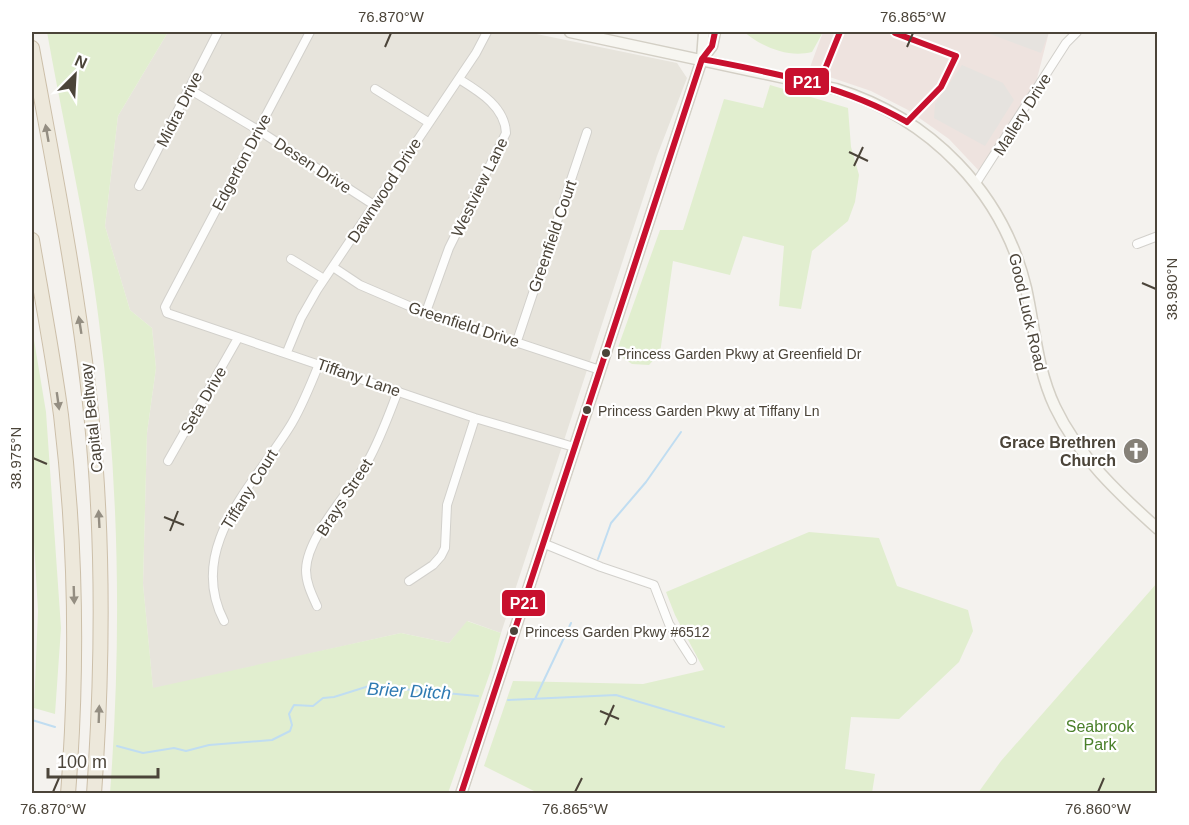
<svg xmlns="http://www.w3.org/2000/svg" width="1189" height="825" font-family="Helvetica,sans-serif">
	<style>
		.residential { fill: #e7e4dc }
		.medical { fill: #eee3df }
		.green { fill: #e1eecf }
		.parking { fill: #e6e3df }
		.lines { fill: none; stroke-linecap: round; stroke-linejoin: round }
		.stream { stroke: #c0ddf1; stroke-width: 2 }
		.street-casing { stroke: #d2d0cb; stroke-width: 10 }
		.secondary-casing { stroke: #d3cfc5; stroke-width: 13 }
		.highway-casing { stroke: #ccbfa9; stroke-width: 16 }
		.street { stroke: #fdfdfc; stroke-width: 8 }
		.secondary { stroke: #f7f6f1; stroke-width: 10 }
		.highway { stroke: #ede8db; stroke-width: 14 }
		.bus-1-casing { stroke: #fff; stroke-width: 10 }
		.bus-1 { stroke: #c8102e; stroke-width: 6 }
		.oneway { fill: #948e82 }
		.ticks { fill: none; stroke: #4b4439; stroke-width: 2 }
		.bus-dot { fill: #4b4439; stroke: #fff; stroke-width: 2 }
		.labels { text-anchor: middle; stroke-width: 4.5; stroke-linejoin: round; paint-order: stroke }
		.bus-label { font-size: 14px; fill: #4b4439; stroke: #fff; text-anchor: start }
		.street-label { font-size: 16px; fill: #4b4439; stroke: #fff }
		.poi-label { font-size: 16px; font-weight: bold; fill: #4b4439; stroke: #fff; text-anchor: end }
		.park-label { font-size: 16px; fill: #4a7f2a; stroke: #fff }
		.water-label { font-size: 18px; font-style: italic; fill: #2e7ab2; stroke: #fff }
		.line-badge { stroke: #fff; stroke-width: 2 }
		.badge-label { font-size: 16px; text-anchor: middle; font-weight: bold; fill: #fff }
		.neatline { fill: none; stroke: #4b4439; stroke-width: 2 }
		.ticks-label { font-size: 15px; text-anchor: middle; fill: #4b4439 }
	</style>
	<rect width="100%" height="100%" fill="#f4f2ee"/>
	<path class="residential" d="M168,32H527L677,63L687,78L657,156L501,633L468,621L449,643L401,633L153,689L143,584L147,433L156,368L152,328L130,310L105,226L118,116Z"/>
	<path class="medical" d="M823,32H1049L1032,98L982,174L949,139L908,110L871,91L809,70Z"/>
	<path class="green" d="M47,32H168L118,116L105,226L130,310L152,328L156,368L147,433L143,584L153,688L401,633L449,643L467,621L501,633L491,670L448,793H110C122,636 119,479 99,322C87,225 64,128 47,32Z
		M744,32H823L812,52C788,58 762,47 744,32Z
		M770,85L848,108L851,147L859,175L855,202L848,221L812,251L801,309L779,306L784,246L743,236L730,275L673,261L660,353L649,365L632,364L616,353L660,230H683L724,99L763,108Z
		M32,328L46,412L61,628L55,714L34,708L38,611L32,508Z
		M809,532L879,538L897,586L968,610L973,631L959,662L899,719L851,717L845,769L875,774L872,793H538L484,766L513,681L643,684L704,670L675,615L666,592Z
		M1157,583V793H978L1001,761Z"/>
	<path class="parking" d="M985,32H1049L1041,53Z
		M962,65L1003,83L1014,100L985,146L934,118L935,104Z"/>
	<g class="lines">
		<path class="stream" d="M598,559L611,523L646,482L681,432
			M535,699L571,623
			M508,700L616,695L724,727
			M32,720L55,727
			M117,746L143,753L174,748L186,751L209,745L272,740L290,731L292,725L289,714L294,705L313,706L323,698L334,697L369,686L478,696"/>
		<g class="street-casing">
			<path id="street" d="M310,32L169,299L165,307L167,313L475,418L574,447
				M189,89L258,130L374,205
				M375,89L428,122
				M976,183L1066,43L1077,32
				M139,186L218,32
				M1137,244L1158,236
				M291,259L324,279
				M333,267L360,285L416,309L600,370
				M426,312L449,248L506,133C505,107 480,92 459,79
				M517,341L587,132
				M287,352L301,318L317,290L476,53L487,32
				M168,461L238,338
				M545,544L601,567L654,585L669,624L692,660
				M409,581L433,565L441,556L445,548L447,505L475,418
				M317,606C312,595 306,583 306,570C307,535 352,490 369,459C381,437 389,414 398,391
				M224,621C185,546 257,482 292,423C303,404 311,384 319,364"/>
		</g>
		<g class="secondary-casing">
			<path id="secondary" d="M570,32L836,89C930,118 1003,192 1026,288C1035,329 1037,369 1055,407C1078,456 1119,494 1158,529
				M702,59L712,46L715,32
				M461,794L702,59L704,32"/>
		</g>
		<g class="highway-casing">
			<path id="highway" d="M32,48C54,168 78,289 91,412C104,539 103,666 94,794
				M32,240C42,298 53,356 61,415C76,541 78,667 68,794"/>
		</g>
		<use href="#street" class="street"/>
		<use href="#secondary" class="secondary"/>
		<use href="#highway" class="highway"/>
		<g class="bus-1-casing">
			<path id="bus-1" d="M895,33L956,56
				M702,59C774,73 843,85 907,122
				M819,84L840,32
				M907,122L941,87L956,56
				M461,794L702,59L712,46L715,32"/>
		</g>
		<use href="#bus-1" class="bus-1"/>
	</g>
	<defs><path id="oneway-solid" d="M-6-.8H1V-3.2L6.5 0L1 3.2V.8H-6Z" transform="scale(1.5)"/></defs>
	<g class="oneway">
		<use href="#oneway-solid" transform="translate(47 133) rotate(-100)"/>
		<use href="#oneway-solid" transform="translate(80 325) rotate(-99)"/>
		<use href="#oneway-solid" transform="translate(58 401) rotate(82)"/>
		<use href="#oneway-solid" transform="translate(99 519) rotate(-93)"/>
		<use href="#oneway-solid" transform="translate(74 595) rotate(88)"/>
		<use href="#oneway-solid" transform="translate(99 714) rotate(-88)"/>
	</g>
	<path class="ticks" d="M385,47L391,33M907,47L913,33M849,152L868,161M854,166L863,147M1142,283L1156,289M33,458L47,464M164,517L184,525M170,531L178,511M600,711L619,719M605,725L614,705M53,792L59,778M575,792L582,778M1098,792L1104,778"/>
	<defs>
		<g id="church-disc" transform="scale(1.35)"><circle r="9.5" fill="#868178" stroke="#fff"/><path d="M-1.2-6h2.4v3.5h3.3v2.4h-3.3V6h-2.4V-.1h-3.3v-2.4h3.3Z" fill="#fff"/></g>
	</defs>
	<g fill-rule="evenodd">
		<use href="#church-disc" x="1136" y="451"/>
	</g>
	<g class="bus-dot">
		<circle cx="606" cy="353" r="5"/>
		<circle cx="587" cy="410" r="5"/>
		<circle cx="514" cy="631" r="5"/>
	</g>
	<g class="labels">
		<g class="bus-label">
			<text x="617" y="359">Princess Garden Pkwy at Greenfield Dr</text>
			<text x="598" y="416">Princess Garden Pkwy at Tiffany Ln</text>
			<text x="525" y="637">Princess Garden Pkwy #6512</text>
		</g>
		<g class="street-label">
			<text transform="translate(179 109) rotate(-63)" y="6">Midra Drive</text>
			<text transform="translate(1022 114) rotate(-58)" y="6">Mallery Drive</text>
			<text transform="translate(241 162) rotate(-62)" y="6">Edgerton Drive</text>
			<text transform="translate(313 165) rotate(33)" y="6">Desen Drive</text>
			<text transform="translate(479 187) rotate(-64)" y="6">Westview Lane</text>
			<text transform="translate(384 190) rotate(-57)" y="6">Dawnwood Drive</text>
			<text transform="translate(552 236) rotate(-71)" y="6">Greenfield Court</text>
			<text transform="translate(1028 312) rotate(77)" y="6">Good Luck Road</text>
			<text transform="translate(464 324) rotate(18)" y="6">Greenfield Drive</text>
			<text transform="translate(359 377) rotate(19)" y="6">Tiffany Lane</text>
			<text transform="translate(203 400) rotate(-60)" y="6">Seta Drive</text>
			<text transform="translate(91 418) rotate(-96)" y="6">Capital Beltway</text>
			<text transform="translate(249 489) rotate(-58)" y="6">Tiffany Court</text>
			<text transform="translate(344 497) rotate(-57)" y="6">Brays Street</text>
		</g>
		<g class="poi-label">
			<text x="1116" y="448">Grace Brethren<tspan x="1116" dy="18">Church</tspan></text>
		</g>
		<g class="park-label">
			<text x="1100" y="732">Seabrook<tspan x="1100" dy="18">Park</tspan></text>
		</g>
		<g class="water-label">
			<text transform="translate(409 691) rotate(3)" y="6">Brier Ditch</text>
		</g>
	</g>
	<g class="line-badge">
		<rect x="784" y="67" width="46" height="29" rx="6" fill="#c8102e"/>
		<rect x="501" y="589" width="45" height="28" rx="6" fill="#c8102e"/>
	</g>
	<g class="badge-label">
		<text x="807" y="88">P21</text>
		<text x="524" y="609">P21</text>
	</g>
	<rect width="1189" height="825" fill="none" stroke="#ffffff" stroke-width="66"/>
	<g transform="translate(75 75) rotate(24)" stroke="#ffffff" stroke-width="4.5" paint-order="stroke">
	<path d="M0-4.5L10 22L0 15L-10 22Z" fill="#4b4439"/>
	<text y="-9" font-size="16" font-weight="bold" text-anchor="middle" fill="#4b4439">N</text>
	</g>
	<path d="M48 768v9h110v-9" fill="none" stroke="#4b4439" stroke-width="3"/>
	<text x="57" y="768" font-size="18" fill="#4b4439" stroke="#ffffff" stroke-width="4.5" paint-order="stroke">100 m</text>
	<rect x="33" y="33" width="1123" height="759" class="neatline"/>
	<g class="ticks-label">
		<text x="391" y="22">76.870°W</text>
		<text x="913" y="22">76.865°W</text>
		<text transform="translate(1172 289) rotate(-90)" y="5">38.980°N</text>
		<text transform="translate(16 458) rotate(-90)" y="5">38.975°N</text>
		<text x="53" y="814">76.870°W</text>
		<text x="575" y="814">76.865°W</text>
		<text x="1098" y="814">76.860°W</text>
	</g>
</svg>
